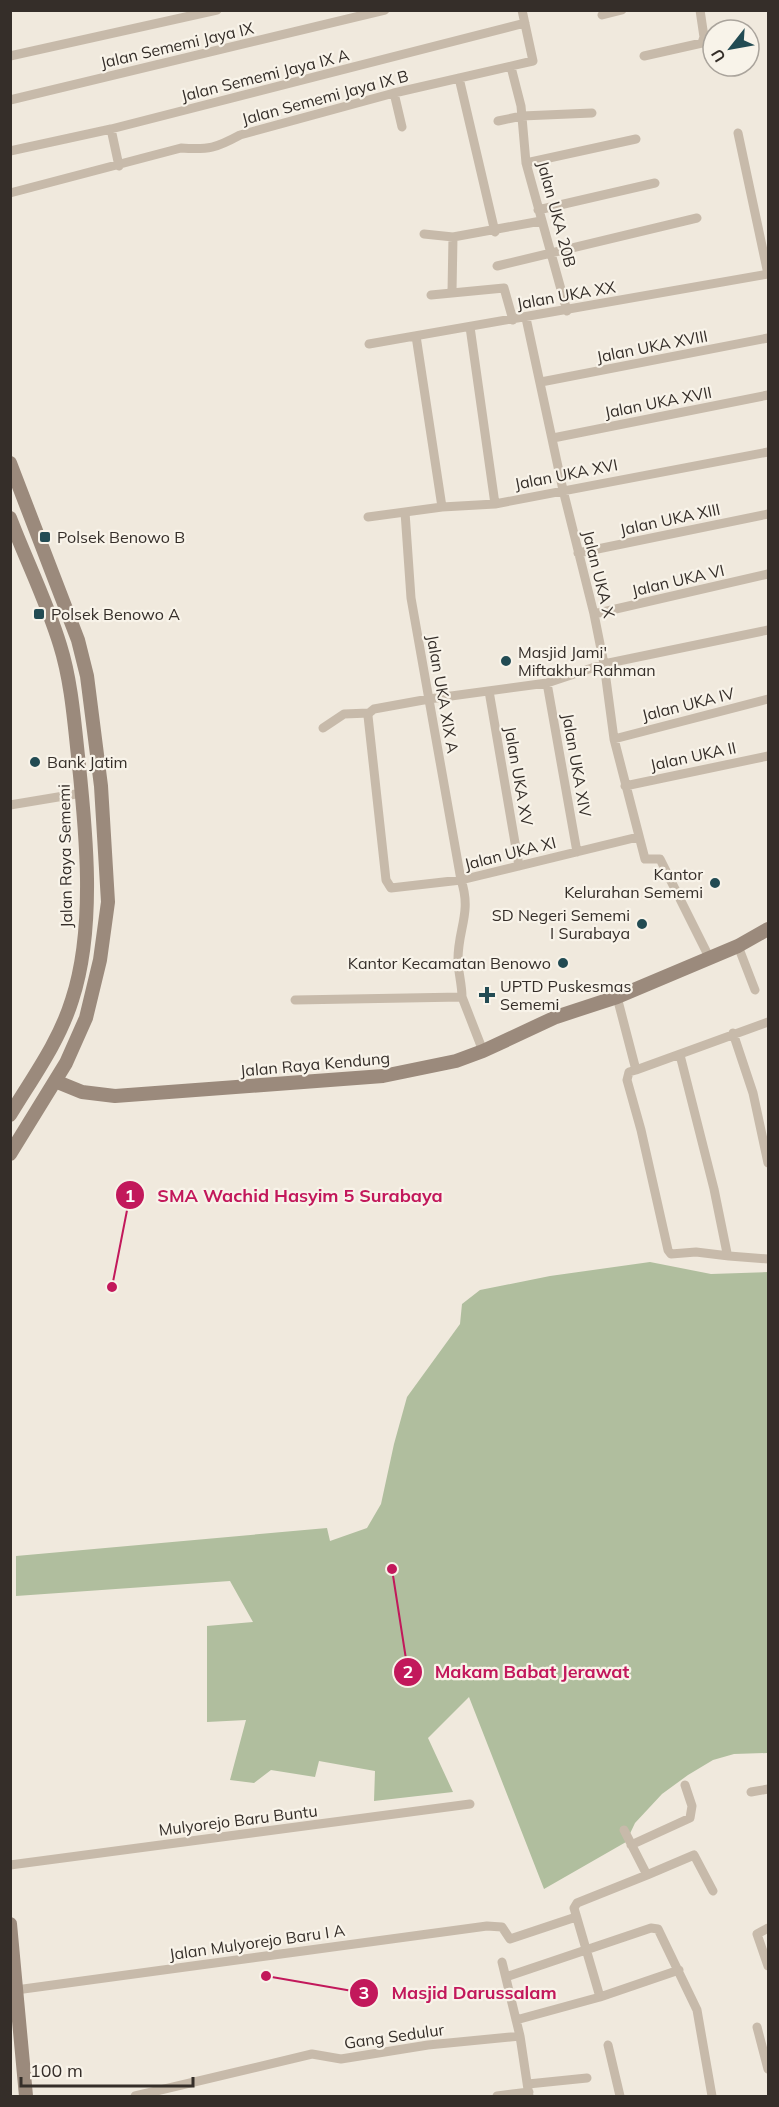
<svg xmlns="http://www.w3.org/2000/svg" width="779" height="2107" font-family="Mulish,sans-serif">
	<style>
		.green { fill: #b0be9e }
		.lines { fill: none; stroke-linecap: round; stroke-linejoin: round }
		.minor { stroke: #c7baaa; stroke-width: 9 }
		.secondary { stroke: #9b8a7c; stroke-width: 14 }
		.poi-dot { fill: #224b53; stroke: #f8f3e9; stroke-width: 2 }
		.labels { text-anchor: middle; stroke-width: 4.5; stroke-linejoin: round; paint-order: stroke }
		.street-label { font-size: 16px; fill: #352e29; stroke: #f8f3e9 }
		.poi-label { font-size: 16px; fill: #352e29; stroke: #f8f3e9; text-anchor: start }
		.leader { fill: none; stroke: #c2185b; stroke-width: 2 }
		.callout-dot { fill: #c2185b; stroke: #f8f3e9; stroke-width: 2 }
		.mark-label { font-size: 18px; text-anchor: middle; font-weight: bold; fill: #fff }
		.callout-label { font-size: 18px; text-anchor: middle; font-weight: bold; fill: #c2185b; stroke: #f8f3e9; stroke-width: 4.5; stroke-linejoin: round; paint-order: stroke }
	</style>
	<rect width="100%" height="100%" fill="#f0e9dd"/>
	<path class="green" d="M650,1262L711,1274L768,1272V1753L734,1754L713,1760L688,1775L662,1794L635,1823L626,1842L544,1889L469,1697L428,1738L453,1792L374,1801L375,1771L319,1761L315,1777L271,1770L254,1783L230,1780L246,1720L207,1722V1626L253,1622L230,1581L16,1596V1556L327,1528L330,1541L367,1528L381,1504L394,1444L407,1397L460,1324L462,1304L480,1290L550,1276Z"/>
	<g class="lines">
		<path class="minor" d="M602,15L622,10
			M10,56L217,10
			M644,56L702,43L704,37L700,10
			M511,67L521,106L526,163L567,311
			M459,78L495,232
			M394,93L402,127
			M10,100L385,10
			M498,121L522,116L592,113
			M111,129L119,166
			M10,151L111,129L525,23
			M526,163L636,139
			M10,193L181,148C209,150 216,148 240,135L394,93L533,61L522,10
			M538,210L655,183
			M424,234L453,237L541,221
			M497,266L697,218
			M452,292L453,237
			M431,295L504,288L513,320
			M526,318L563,490L594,614L604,664L614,739L645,859H660L709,957
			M470,327L495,504
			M416,336L442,507
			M369,344L768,274L738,133
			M541,382L768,338
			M553,438L768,395
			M405,512L411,598L461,880C472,912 458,929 458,959C458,972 462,984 462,997
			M368,517L442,507L495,504L768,452
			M578,553L768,514
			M594,614L768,574
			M547,683L577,852
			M489,691L519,866
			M369,713L368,716L386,880L391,888L461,880L638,837
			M369,713L374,709L429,699L547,683L604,664L768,630
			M323,728L344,714L369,713
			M614,739L768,699
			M625,786L768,756
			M10,805L82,793
			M738,946L755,990
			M617,997L636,1070L768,1022
			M295,1000L462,997L483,1051
			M733,1033L753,1093L768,1163
			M680,1055L714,1189L727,1253L729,1256L768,1259
			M636,1070L629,1072L627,1080L641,1130L668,1250L671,1254L696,1252L729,1256
			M751,1792L768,1789
			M631,1845L690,1818L692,1806L685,1785
			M10,1865L470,1804
			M647,1875L694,1855L713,1891
			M768,1928L757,1934L768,1966
			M502,1962L520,2036L529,2096
			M506,1977L651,1928L658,1929L697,2010L712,2096
			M16,1990L487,1926L502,1927L510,1939L576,1917
			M600,1997L574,1908L577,1903L647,1875L624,1830
			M516,2020L600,1997L679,1970
			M757,2027L768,2069
			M608,2045L620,2096
			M528,2084L587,2078
			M135,2096L312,2054L341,2059L428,2045L520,2036
			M497,2096L529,2092"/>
		<path class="secondary" d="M10,463L78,640L87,676L101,786L108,902L100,960L86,1018L66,1063L10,1154
			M10,518C26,560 47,602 60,645C71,680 74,719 78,756C86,831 96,927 72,1000C59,1042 33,1077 10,1115
			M55,1081L82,1092L115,1096L383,1076L456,1061L483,1051L556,1017L617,997L738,946L768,929
			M10,1924L26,2096"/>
	</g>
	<g class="poi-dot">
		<rect x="39" y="531" width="12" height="12" rx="3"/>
		<rect x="33" y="608" width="12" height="12" rx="3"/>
		<circle cx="506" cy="661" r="6"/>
		<circle cx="35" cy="762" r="6"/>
		<circle cx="715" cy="883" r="6"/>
		<circle cx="642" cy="924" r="6"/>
		<circle cx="563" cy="963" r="6"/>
		<path d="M484 986h6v6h6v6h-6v6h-6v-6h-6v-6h6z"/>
	</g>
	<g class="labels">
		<g class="street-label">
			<text transform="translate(177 45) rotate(-13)" y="6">Jalan Sememi Jaya IX</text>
			<text transform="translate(265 75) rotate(-14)" y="6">Jalan Sememi Jaya IX A</text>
			<text transform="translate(325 97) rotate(-15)" y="6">Jalan Sememi Jaya IX B</text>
			<text transform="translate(557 214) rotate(75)" y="6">Jalan UKA 20B</text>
			<text transform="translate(566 295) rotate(-10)" y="6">Jalan UKA XX</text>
			<text transform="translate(652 346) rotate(-11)" y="6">Jalan UKA XVIII</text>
			<text transform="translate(658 402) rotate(-11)" y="6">Jalan UKA XVII</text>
			<text transform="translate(566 474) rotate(-11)" y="6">Jalan UKA XVI</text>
			<text transform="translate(670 519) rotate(-12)" y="6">Jalan UKA XIII</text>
			<text transform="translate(599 574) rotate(76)" y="6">Jalan UKA X</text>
			<text transform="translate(678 580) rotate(-13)" y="6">Jalan UKA VI</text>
			<text transform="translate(443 694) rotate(80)" y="6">Jalan UKA XIX A</text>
			<text transform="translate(688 704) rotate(-14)" y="6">Jalan UKA IV</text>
			<text transform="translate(693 756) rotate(-12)" y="6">Jalan UKA II</text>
			<text transform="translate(577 765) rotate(80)" y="6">Jalan UKA XIV</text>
			<text transform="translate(519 776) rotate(80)" y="6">Jalan UKA XV</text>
			<text transform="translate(510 853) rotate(-14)" y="6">Jalan UKA XI</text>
			<text transform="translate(65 856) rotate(-91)" y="6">Jalan Raya Sememi</text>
			<text transform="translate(315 1064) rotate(-5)" y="6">Jalan Raya Kendung</text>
			<text transform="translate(238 1820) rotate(-7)" y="6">Mulyorejo Baru Buntu</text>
			<text transform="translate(257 1942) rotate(-8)" y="6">Jalan Mulyorejo Baru I A</text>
			<text transform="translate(394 2036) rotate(-8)" y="6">Gang Sedulur</text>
		</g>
		<g class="poi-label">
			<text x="57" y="543">Polsek Benowo B</text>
			<text x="51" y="620">Polsek Benowo A</text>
			<text x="518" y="658">Masjid Jami'<tspan x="518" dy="18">Miftakhur Rahman</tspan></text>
			<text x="47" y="768">Bank Jatim</text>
			<text x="703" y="880" text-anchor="end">Kantor<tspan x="703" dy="18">Kelurahan Sememi</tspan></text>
			<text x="630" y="921" text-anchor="end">SD Negeri Sememi<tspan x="630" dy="18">I Surabaya</tspan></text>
			<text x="551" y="969" text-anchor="end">Kantor Kecamatan Benowo</text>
			<text x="500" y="992">UPTD Puskesmas<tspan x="500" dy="18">Sememi</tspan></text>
		</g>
	</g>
	<path class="leader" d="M112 1287L130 1195M392 1569L408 1672M266 1976L364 1993"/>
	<g class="callout-dot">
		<circle cx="112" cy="1287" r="6"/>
		<circle cx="392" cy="1569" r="6"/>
		<circle cx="266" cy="1976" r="6"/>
		<circle cx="130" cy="1195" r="15"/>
		<circle cx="408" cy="1672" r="15"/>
		<circle cx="364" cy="1993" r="15"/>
	</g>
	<g class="mark-label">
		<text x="130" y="1202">1</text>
		<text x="408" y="1678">2</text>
		<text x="364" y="1999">3</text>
	</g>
	<g class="callout-label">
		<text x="300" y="1202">SMA Wachid Hasyim 5 Surabaya</text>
		<text x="532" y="1678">Makam Babat Jerawat</text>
		<text x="474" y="1999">Masjid Darussalam</text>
	</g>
	<rect width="779" height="2107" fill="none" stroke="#352e29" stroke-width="24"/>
	<g transform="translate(731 48) rotate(239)"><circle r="28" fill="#f8f3e9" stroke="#aaa49c" stroke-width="1.5"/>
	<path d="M0-4.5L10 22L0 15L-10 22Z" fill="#224b53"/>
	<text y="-9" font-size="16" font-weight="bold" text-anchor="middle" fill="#352e29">U</text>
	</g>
	<path d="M21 2077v9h172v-9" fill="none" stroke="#352e29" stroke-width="3"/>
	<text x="30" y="2077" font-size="18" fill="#352e29" stroke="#f8f3e9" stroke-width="4.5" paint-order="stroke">100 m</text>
</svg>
